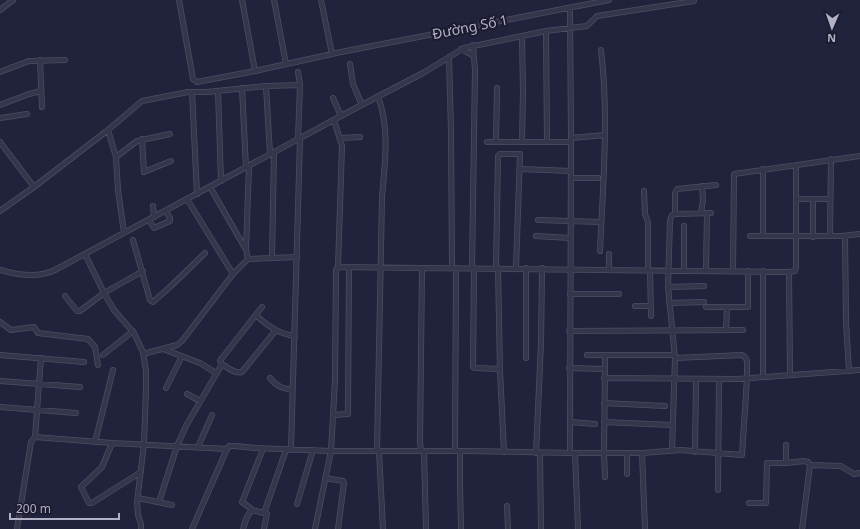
<svg xmlns="http://www.w3.org/2000/svg" width="860" height="529" font-family="'Noto Sans',sans-serif">
	<style>
		.lines { fill: none; stroke-linecap: round; stroke-linejoin: round }
		.minor-casing { stroke: #4d4d63; stroke-width: 6 }
		.minor { stroke: #35364b; stroke-width: 4.5 }
		.labels { text-anchor: middle; stroke-width: 4; stroke-linejoin: round; paint-order: stroke }
		.street-label { font-size: 14px; fill: #b1b0c7; stroke: #1b1b30 }
	</style>
	<rect width="100%" height="100%" fill="#21223b"/>
	<g class="lines">
		<g class="minor-casing">
			<path id="minor" d="M179,0L193,79L197,82L255,71L341,52L609,0
				M242,0L255,71
				M274,0L286,64
				M321,0L332,54
				M0,10L13,0
				M546,31L547,142
				M461,49L474,56
				M449,57L451,131L452,267
				M40,60L42,107
				M350,64L353,84L362,105
				M0,72L29,61L65,60
				M266,86L270,154
				M242,88L246,168
				M218,91L221,181
				M192,92L197,194
				M333,98L341,116
				M0,105L29,94L41,91
				M0,118L27,114
				M108,130L116,157L118,190L124,233
				M340,138L360,137
				M571,138L605,135
				M142,139L144,172L171,161
				M298,140L300,85L298,72
				M0,142L34,187
				M487,142H571
				M496,142L497,88
				M522,142L523,91L522,36
				M116,157L137,141L170,134
				M520,169L571,171
				M763,169V236
				M571,178H598
				M210,187L245,248
				M644,191L645,214L648,222V270
				M187,199L233,274
				M796,199H830
				M813,199V237
				M153,206L154,217
				M0,211L34,187L108,130L142,101L188,92H207L266,86L300,85
				M701,213L703,200L702,186
				M675,214L711,213
				M149,220L154,228L170,221V218L166,211
				M538,220L601,222
				M536,236L570,238
				M750,236H841L860,234
				M830,236L831,159
				M845,236L846,321L849,371
				M133,240L150,300L153,302L170,287L205,253
				M600,251C603,184 609,116 601,50
				M85,254L104,293L114,310L134,333L143,352L146,371V389L144,444L137,502L138,515L141,524V529
				M272,257L274,152
				M248,259L246,249L249,166
				M338,267L789,272L795,271L796,267V165
				M472,268L475,70L473,45
				M474,268L473,367L475,368L500,369
				M496,268L498,156L500,154H520L516,268
				M498,268L500,371L504,452
				M526,268V358
				M609,269V254
				M0,270C17,275 39,278 55,270L354,109L423,73L464,48L546,31L587,26L597,16L694,1
				M650,270L651,316
				M684,270V226
				M706,270L707,213
				M733,271L734,174L860,156
				M789,272L790,375
				M668,287L704,286
				M570,294H619
				M65,296L77,311H80L104,293L143,271
				M669,303L704,302
				M635,306H651
				M706,307H748V271
				M256,315C266,325 280,334 295,336
				M0,322L11,330L34,327L38,333L88,339L95,347L98,365
				M726,330L727,307
				M569,331L743,330
				M163,349L200,363L216,373
				M143,354L177,345L182,341L233,274L248,259L297,257
				M0,355L84,362
				M103,355L133,331
				M587,355H674
				M222,364C228,368 235,374 242,372L276,330
				M569,368L605,369L604,453L605,477
				M605,369V356
				M763,377V271
				M270,378C275,385 283,389 292,390
				M604,378L737,379L860,370
				M0,381L80,387
				M166,388L182,356
				M187,394L200,401
				M604,403L665,406
				M0,407L76,413
				M333,415L348,414L349,267
				M571,422L595,424
				M604,422L672,425
				M35,437L41,358
				M95,442L113,370
				M112,443L102,467L81,487L89,503H92L141,472
				M786,445V463
				M198,447L212,415
				M263,449L242,502L253,510L267,514L264,529
				M291,450L300,139
				M672,450L675,358L668,287L670,220L672,215L675,214V193L677,189L716,185
				M377,451L382,197C385,162 390,130 378,96
				M379,451L383,529
				M421,451L420,442L422,268
				M424,451L426,529
				M455,451L456,268
				M460,451V483L461,529
				M695,452L696,380
				M536,453L541,343L542,268
				M540,453L541,529
				M570,453L571,138L570,8
				M575,453L578,529
				M627,453V474
				M642,453L645,529
				M325,478L343,481L344,483L338,529
				M718,490L719,380
				M138,498L172,505
				M159,502L177,446L186,426L222,364L220,361L222,358L262,307
				M749,503H766L767,463H786L804,461L808,462L810,465L841,466L854,474L860,473
				M297,504L313,450
				M507,506L508,529
				M264,513L286,450
				M17,529L31,442L35,437L112,443L227,449L229,446H235L255,448L331,451H467L575,453H642L681,450L742,455L747,378V361L745,357L742,355L675,358
				M192,529L227,449
				M243,529C245,522 247,513 253,510
				M315,529L331,451L335,380L336,270L338,267L342,146L334,120
				M802,529L810,465"/>
		</g>
		<use href="#minor" class="minor"/>
	</g>
	<g class="labels">
		<g class="street-label">
			<text transform="translate(470 27) rotate(-11)" y="5">Đường Số 1</text>
		</g>
	</g>
	<g transform="translate(832 28) rotate(182)" stroke="#1b1b30" stroke-width="3" paint-order="stroke">
	<path d="M0-3L7 15L0 10L-7 15Z" fill="#b1b0c7"/>
	<text y="-6" font-size="11" font-weight="bold" text-anchor="middle" fill="#b1b0c7">N</text>
	</g>
	<path d="M10 513v6h109v-6" fill="none" stroke="#b1b0c7" stroke-width="2"/>
	<text x="16" y="513" font-size="12" fill="#b1b0c7" stroke="#1b1b30" stroke-width="3" paint-order="stroke">200 m</text>
</svg>
